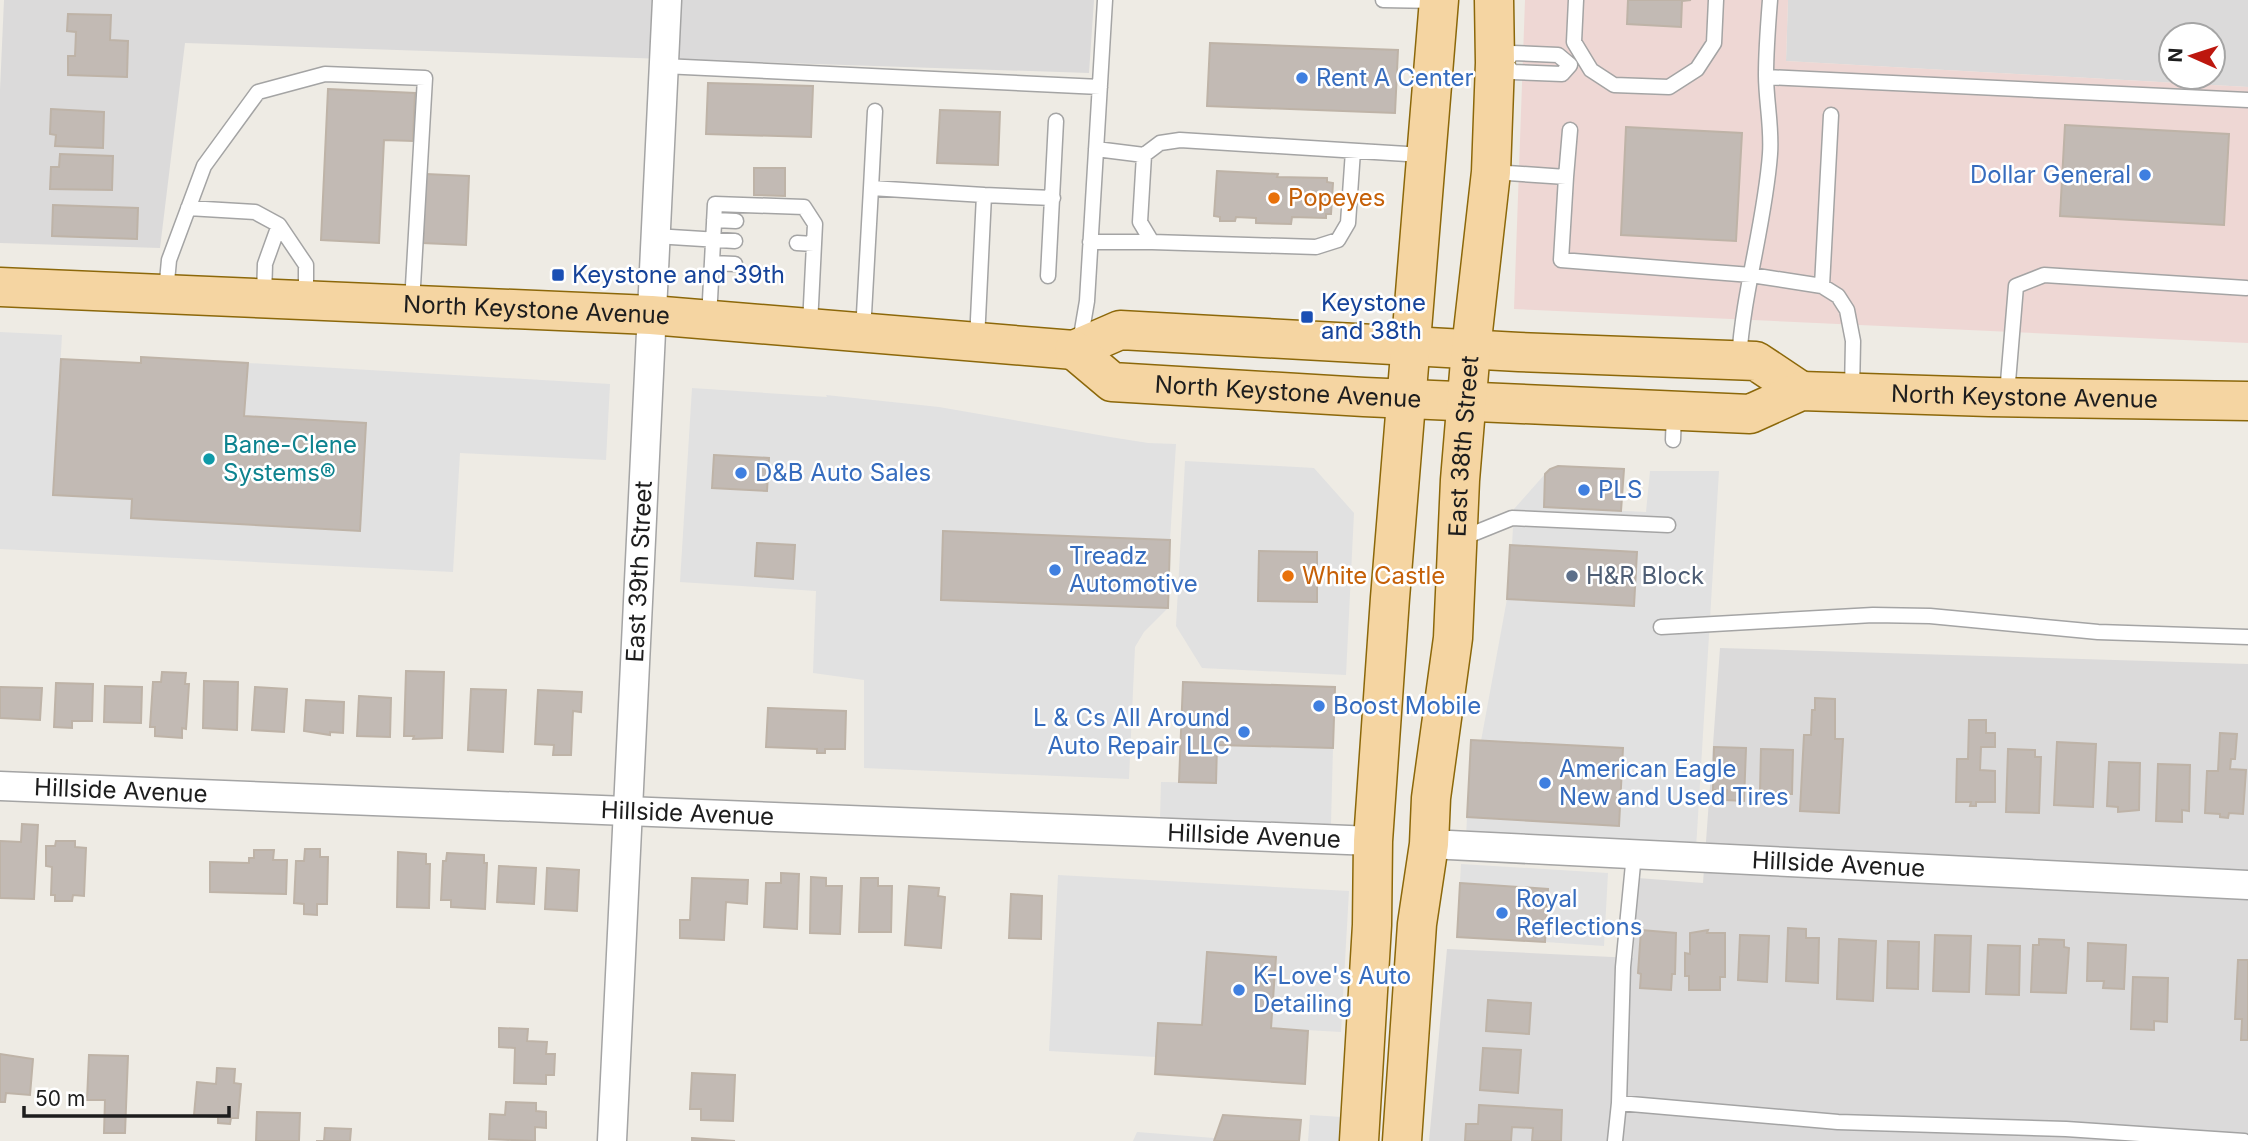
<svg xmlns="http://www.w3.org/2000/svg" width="2248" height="1141" font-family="Inter,sans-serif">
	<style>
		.residential { fill: #dbdada; fill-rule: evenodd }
		.commercial { fill: #eed7d4 }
		.parking { fill: #e1e1e1 }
		.building { fill: #c2bab4; stroke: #beb3a7; stroke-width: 2 }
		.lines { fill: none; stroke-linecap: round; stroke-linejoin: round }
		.service-casing { stroke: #a4a4a4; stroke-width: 17 }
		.minor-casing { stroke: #a4a4a4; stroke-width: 31 }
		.primary-casing { stroke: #8c680a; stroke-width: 41 }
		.service { stroke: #fff; stroke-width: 14 }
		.minor { stroke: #fff; stroke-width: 28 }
		.primary { stroke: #f5d5a2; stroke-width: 38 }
		.shop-dot { fill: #3f7fe0; stroke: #fff; stroke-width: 2.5 }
		.food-dot { fill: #e8710a; stroke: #fff; stroke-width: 2.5 }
		.transit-dot { fill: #1a4fb4; stroke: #fff; stroke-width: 2.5 }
		.culture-dot { fill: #0f9aa8; stroke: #fff; stroke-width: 2.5 }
		.service-dot { fill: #5c6f8a; stroke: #fff; stroke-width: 2.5 }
		.labels { text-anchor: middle; stroke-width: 5; stroke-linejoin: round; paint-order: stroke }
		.shop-label { font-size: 24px; fill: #366cbe; stroke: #fff; text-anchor: start }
		.food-label { font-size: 24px; fill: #c56008; stroke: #fff; text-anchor: start }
		.transit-label { font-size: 24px; fill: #164399; stroke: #fff; text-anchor: start }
		.street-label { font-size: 24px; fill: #1d1d1d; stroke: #fff }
		.culture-label { font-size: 24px; fill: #0d838f; stroke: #fff; text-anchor: start }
		.service-label { font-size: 24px; fill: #4e5e75; stroke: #fff; text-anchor: start }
	</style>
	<rect width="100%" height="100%" fill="#eeebe4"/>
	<path class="residential" d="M4,0H1094L1089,73L185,43L160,248L0,243V90Z
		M1788,0H2248V87L1786,61ZM2171,35H2213V77H2171Z
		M1720,648L2248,664V1141H1429L1447,949L1633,958L1638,878L1703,883Z"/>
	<path class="commercial" d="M1525,0H1788L1786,61L2248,87V343L1514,309Z"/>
	<path class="parking" d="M0,332L62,335L53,495L132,499V518L359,531L366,423L244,416L248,363L610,384L606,460L460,453L453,572L0,549Z
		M692,388L827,397L826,395L939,407L1110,437L1148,443L1176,444L1170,540L943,531L941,600L1168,608L1144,632L1135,647L1129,779L864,768V680L813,673L816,591L680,582Z
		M1185,461L1314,468L1354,513L1346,675L1202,668L1176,626Z
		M1650,471H1719L1696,849L1466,838L1467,817L1618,825L1481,741L1507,599L1634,605L1637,552L1512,545L1514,509L1545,474L1544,507L1646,512Z
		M1217,745L1333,748L1331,824L1160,819L1161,782L1216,783Z
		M1461,864L1608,873L1604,946L1545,942L1548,889L1460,883Z
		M1058,875L1349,891L1341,1032L1271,1028L1276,957L1207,952L1202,1025L1158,1023L1156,1057L1049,1051Z
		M1310,1115L1342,1117L1340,1141H1308Z
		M1137,1132L1214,1138V1141H1133Z"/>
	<path class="building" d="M1628,0H1691L1682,1L1681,27L1627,24Z
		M68,14L111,15L110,40L128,41L127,77L68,75V56H75L76,32L67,31Z
		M1210,43L1398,50L1395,113L1207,106Z
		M708,83L813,86L811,137L706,134Z
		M328,89L415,93L413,141L384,140L379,243L321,240Z
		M51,109L104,112L103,148L55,146L56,135L50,134Z
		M940,110L1000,112L998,165L937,163Z
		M2065,125L2229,134L2224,225L2060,216Z
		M1626,127L1742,133L1736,241L1621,235Z
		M60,154L113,156L112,190L50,189L51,167H59Z
		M754,168H785V196L754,195Z
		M1217,171L1278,174L1277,177L1327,178V182L1333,183L1331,214H1326V218L1292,217L1291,224L1256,223V218L1236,217L1235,221H1220V217L1214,216Z
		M426,174L469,176L466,245L423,243Z
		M53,205L138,208L137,239L52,236Z
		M141,357L248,363L244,416L366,423L360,531L131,518L132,499L53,495L61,359L141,363Z
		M714,455L769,458L767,491L712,488Z
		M1558,466L1624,469L1621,511L1544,507L1545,474L1550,469Z
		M943,531L1170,540L1168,608L941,600Z
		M757,543L795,545L793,579L755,576Z
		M1510,545L1637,552L1634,606L1507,599Z
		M1259,551L1317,552V602L1258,601Z
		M406,671L444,672L442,738L413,739L414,736H404Z
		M162,672L186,673L185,684H189L186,729L182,728V738L155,736V727H150L153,682H161Z
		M204,681L238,682L237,730L203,728Z
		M1183,682L1335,687L1333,748L1217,745L1216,783L1179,782Z
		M56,683L93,684L92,721H72V728L54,727Z
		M105,686L142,687L141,723L104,722Z
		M0,687L42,688L40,720L0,718Z
		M255,687L287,689L284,732L252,730Z
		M471,689L506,690L503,752L468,750Z
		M538,690L582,692L581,712L573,711L571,755H553L554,745L535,744Z
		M359,696L391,698L390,737L357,736Z
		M1815,698L1835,699V739H1843L1839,813L1800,811L1804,735H1811L1812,710H1815Z
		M306,700L344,702L343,733L330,732V735L304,731Z
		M768,708L846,711L845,749H825V753H817V749L766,747Z
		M1969,720H1986V733H1995V747H1981L1980,770L1995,771V802H1976V806H1970L1971,802H1956L1957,759H1968Z
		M2220,733L2237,734L2235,759H2231L2230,769L2246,770L2243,814L2229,813L2228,818L2220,817V814L2205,813L2207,771H2218Z
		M1471,740L1623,748L1619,826L1467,817Z
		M2057,742L2096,744L2093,807L2054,805Z
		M1714,747L1746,748L1744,801L1726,800L1727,790H1713Z
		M1761,749L1793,750L1792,794H1782L1781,803H1770V793L1760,792Z
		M2008,749L2035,750V757H2041L2039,813L2006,812Z
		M2109,762L2140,763L2139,810L2118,812V807L2107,806Z
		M2158,764L2190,765L2189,811L2182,810V822L2156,821Z
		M22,824L38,825L34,899L0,898V841L21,842Z
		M56,841H75V847L86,848L84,896L73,895L72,901H55V895H51L52,867L46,866V846H55Z
		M305,849H320V857H328L327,904H317V915L304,914V904L294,903L296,861H304Z
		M254,850H274L273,860H287L286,894L210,892V862L249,863V858H254Z
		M398,852L426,854V864H430L429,908L397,907Z
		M447,853L484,855V863H487L485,909L451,907V900H441L443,861H446Z
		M499,866L536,868L534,904L497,902Z
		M547,868L579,870L577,911L545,909Z
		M781,873L799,874L797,929L764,927L766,883H781Z
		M811,877L826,878V886H842L840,934L810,933Z
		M692,878L748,880L747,904L726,902L724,940L680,938V920H690Z
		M861,878H878V886H892L891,932H859Z
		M1460,883L1548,889L1545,942L1457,937Z
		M909,886L939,888L938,896L945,897L941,948L905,945Z
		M1011,894L1042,896L1041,939L1009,938Z
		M1788,928L1806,929V938H1819L1818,983L1786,981Z
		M1641,930L1676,933L1675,974H1672L1671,990L1640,988L1641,974L1638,973Z
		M1708,930L1707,933H1725V977H1720V990H1689V976H1685V953L1690,954V933Z
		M1740,935L1769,936L1767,982L1738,980Z
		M1935,935L1971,936L1969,992L1933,991Z
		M1839,939L1876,941L1873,1001L1837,999Z
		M2039,939L2064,940V947L2069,948L2066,993L2031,992L2033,945H2039Z
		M1888,941L1919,942L1918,989L1887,988Z
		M2088,943L2126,945L2124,989L2103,988L2104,981H2087Z
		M1988,945L2020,946L2019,995L1986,994Z
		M1207,952L1276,957L1271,1028L1308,1031L1305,1084L1155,1074L1158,1023L1202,1025Z
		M2238,960H2248V1040H2241L2242,1019H2235Z
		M2133,977L2168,978L2167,1022L2154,1021V1030L2131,1029Z
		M1488,1000L1531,1003L1529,1034L1486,1031Z
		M499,1028L528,1029L527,1041L547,1042L546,1054H555L554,1075H546V1084L514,1083L515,1048L499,1047Z
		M1483,1048L1521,1050L1518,1093L1480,1090Z
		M0,1054L33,1059L30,1095L6,1093L5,1102H0Z
		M89,1055L128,1056L125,1133H104L105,1100H87Z
		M217,1068L235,1069L234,1083L241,1084L238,1118H231L230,1124L218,1123V1117L194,1115L197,1082L216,1084Z
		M692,1073L735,1075L733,1121L701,1120V1109H690Z
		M506,1102L536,1103V1111L546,1112V1128L535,1127V1141L489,1139L490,1114L505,1115Z
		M1479,1105L1562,1110L1561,1141H1532L1533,1128L1512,1127L1511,1141H1465L1466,1124H1478Z
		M257,1112L300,1113L299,1141H256Z
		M1223,1115L1301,1120L1299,1141H1214Z
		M325,1128L351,1129L350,1141H316H324Z
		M692,1138L735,1141H692Z"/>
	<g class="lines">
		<g class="service-casing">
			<path id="service" d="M1383,0L1437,1
				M1576,0L1574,42L1591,70L1614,85L1669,87L1697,69L1714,43L1716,0
				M1512,53L1558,55L1570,65L1562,74L1512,72L1506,63Z
				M663,66L1100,87
				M1766,77L2248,100
				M1096,149L1144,155
				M1353,151L1348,223L1338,240L1316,247L1152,242L1140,222L1144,155L1160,143L1180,140L1423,155
				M1493,172L1566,177L1561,260L1751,275L1822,286L1838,296L1847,310L1853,341L1852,391
				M1566,177L1570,130
				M871,188L875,111
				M984,195L1053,198
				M188,208L255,212L279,225L306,265V298
				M714,220L736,221
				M655,236L735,241
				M1090,242H1152
				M797,243L814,244
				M712,263L735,264
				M1048,276L1056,121
				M1822,286L1831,115
				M166,292L169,260L204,166L258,92L325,74L425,78L412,303
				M264,296L265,264L279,225
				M709,319L715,204L804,207L815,224L810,325
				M863,332L871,188L984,195L977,340
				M1080,342L1087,301L1105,0
				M1739,360C1743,291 1765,223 1770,154C1772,127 1766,101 1766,75C1766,50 1768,25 1770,0
				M2007,394L2016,286L2044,275L2246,288
				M1673,440L1674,413
				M1460,539L1512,518L1668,525
				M1661,627L1873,615L1930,616L2098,632L2248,637
				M1619,1103L1838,1122L2066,1129L2244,1141
				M1615,1141L1619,1103L1623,967L1634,854"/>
		</g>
		<g class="minor-casing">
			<g id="minor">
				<path id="s1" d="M0,786L1373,841"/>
				<path id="s2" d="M1429,844L2248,885"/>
				<path id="s3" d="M612,1141L667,0"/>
			</g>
		</g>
		<g class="primary-casing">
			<g id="primary">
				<path id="s4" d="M0,287L651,315L1074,350L1120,330L1519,352L1756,361L1801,391"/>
				<path id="s5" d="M1074,350L1112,382L1364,397L1750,414L1801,391L1989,397L2248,401"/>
				<path d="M1359,1141L1372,925L1373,841L1390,598L1439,0"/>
				<path id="s6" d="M1402,1141L1417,924L1429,844L1431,798L1453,638L1460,480L1471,349L1491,172L1495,63L1494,0"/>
			</g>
		</g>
		<use href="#service" class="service"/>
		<use href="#minor" class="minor"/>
		<use href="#primary" class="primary"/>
	</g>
	<g class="shop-dot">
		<circle cx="1302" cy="78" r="7"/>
		<circle cx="2145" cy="175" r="7"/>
		<circle cx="741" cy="473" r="7"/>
		<circle cx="1584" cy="490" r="7"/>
		<circle cx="1055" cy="570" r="7"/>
		<circle cx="1319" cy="706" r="7"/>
		<circle cx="1244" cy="732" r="7"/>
		<circle cx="1545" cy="783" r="7"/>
		<circle cx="1502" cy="913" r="7"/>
		<circle cx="1239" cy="990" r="7"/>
	</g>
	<g class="food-dot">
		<circle cx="1274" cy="198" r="7"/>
		<circle cx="1288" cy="576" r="7"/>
	</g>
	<g class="transit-dot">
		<rect x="551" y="268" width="14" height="14" rx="3.5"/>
		<rect x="1300" y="310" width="14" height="14" rx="3.5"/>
	</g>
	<circle class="culture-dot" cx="209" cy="459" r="7"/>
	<circle class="service-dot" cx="1572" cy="576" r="7"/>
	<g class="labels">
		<g class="shop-label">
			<text x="1316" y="86">Rent A Center</text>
			<text x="2131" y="183" text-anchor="end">Dollar General</text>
			<text x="755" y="481">D&amp;B Auto Sales</text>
			<text x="1598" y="498">PLS</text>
			<text x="1069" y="564">Treadz<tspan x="1069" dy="28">Automotive</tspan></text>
			<text x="1333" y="714">Boost Mobile</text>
			<text x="1230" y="726" text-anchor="end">L &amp; Cs All Around<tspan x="1230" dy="28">Auto Repair LLC</tspan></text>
			<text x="1559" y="777">American Eagle<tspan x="1559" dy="28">New and Used Tires</tspan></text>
			<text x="1516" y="907">Royal<tspan x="1516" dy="28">Reflections</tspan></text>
			<text x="1253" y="984">K-Love's Auto<tspan x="1253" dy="28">Detailing</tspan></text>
		</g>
		<g class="food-label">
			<text x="1288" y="206">Popeyes</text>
			<text x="1302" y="584">White Castle</text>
		</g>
		<g class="transit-label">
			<text x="572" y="283">Keystone and 39th</text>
			<text x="1321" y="311">Keystone<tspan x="1321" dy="28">and 38th</tspan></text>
		</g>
		<g class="street-label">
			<text dy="8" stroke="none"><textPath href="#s4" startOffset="537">North Keystone Avenue</textPath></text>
			<text dy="8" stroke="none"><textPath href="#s5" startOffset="226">North Keystone Avenue</textPath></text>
			<text dy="8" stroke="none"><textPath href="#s5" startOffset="968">North Keystone Avenue</textPath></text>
			<text dy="8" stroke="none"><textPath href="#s6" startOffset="698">East 38th Street</textPath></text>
			<text dy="8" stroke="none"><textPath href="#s3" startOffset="570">East 39th Street</textPath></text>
			<text dy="8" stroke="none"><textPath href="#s1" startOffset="121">Hillside Avenue</textPath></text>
			<text dy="8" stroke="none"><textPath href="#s1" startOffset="688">Hillside Avenue</textPath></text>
			<text dy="8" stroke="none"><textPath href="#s1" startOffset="1255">Hillside Avenue</textPath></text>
			<text dy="8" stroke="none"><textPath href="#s2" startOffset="410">Hillside Avenue</textPath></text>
		</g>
		<g class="culture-label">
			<text x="223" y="453">Bane-Clene<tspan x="223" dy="28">Systems®</tspan></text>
		</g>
		<g class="service-label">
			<text x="1586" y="584">H&amp;R Block</text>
		</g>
	</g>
	<g transform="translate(2192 56) rotate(273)"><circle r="33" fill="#ffffff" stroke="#a5a5a5" stroke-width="2"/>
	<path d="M0-5L12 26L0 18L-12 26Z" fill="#bd170e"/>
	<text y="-10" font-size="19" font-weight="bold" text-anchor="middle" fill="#1d1d1d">N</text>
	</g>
	<path d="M24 1106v10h205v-10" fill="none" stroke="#1d1d1d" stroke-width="3.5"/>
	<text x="35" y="1106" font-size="21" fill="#1d1d1d" stroke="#ffffff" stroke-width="5" paint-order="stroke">50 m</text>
</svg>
